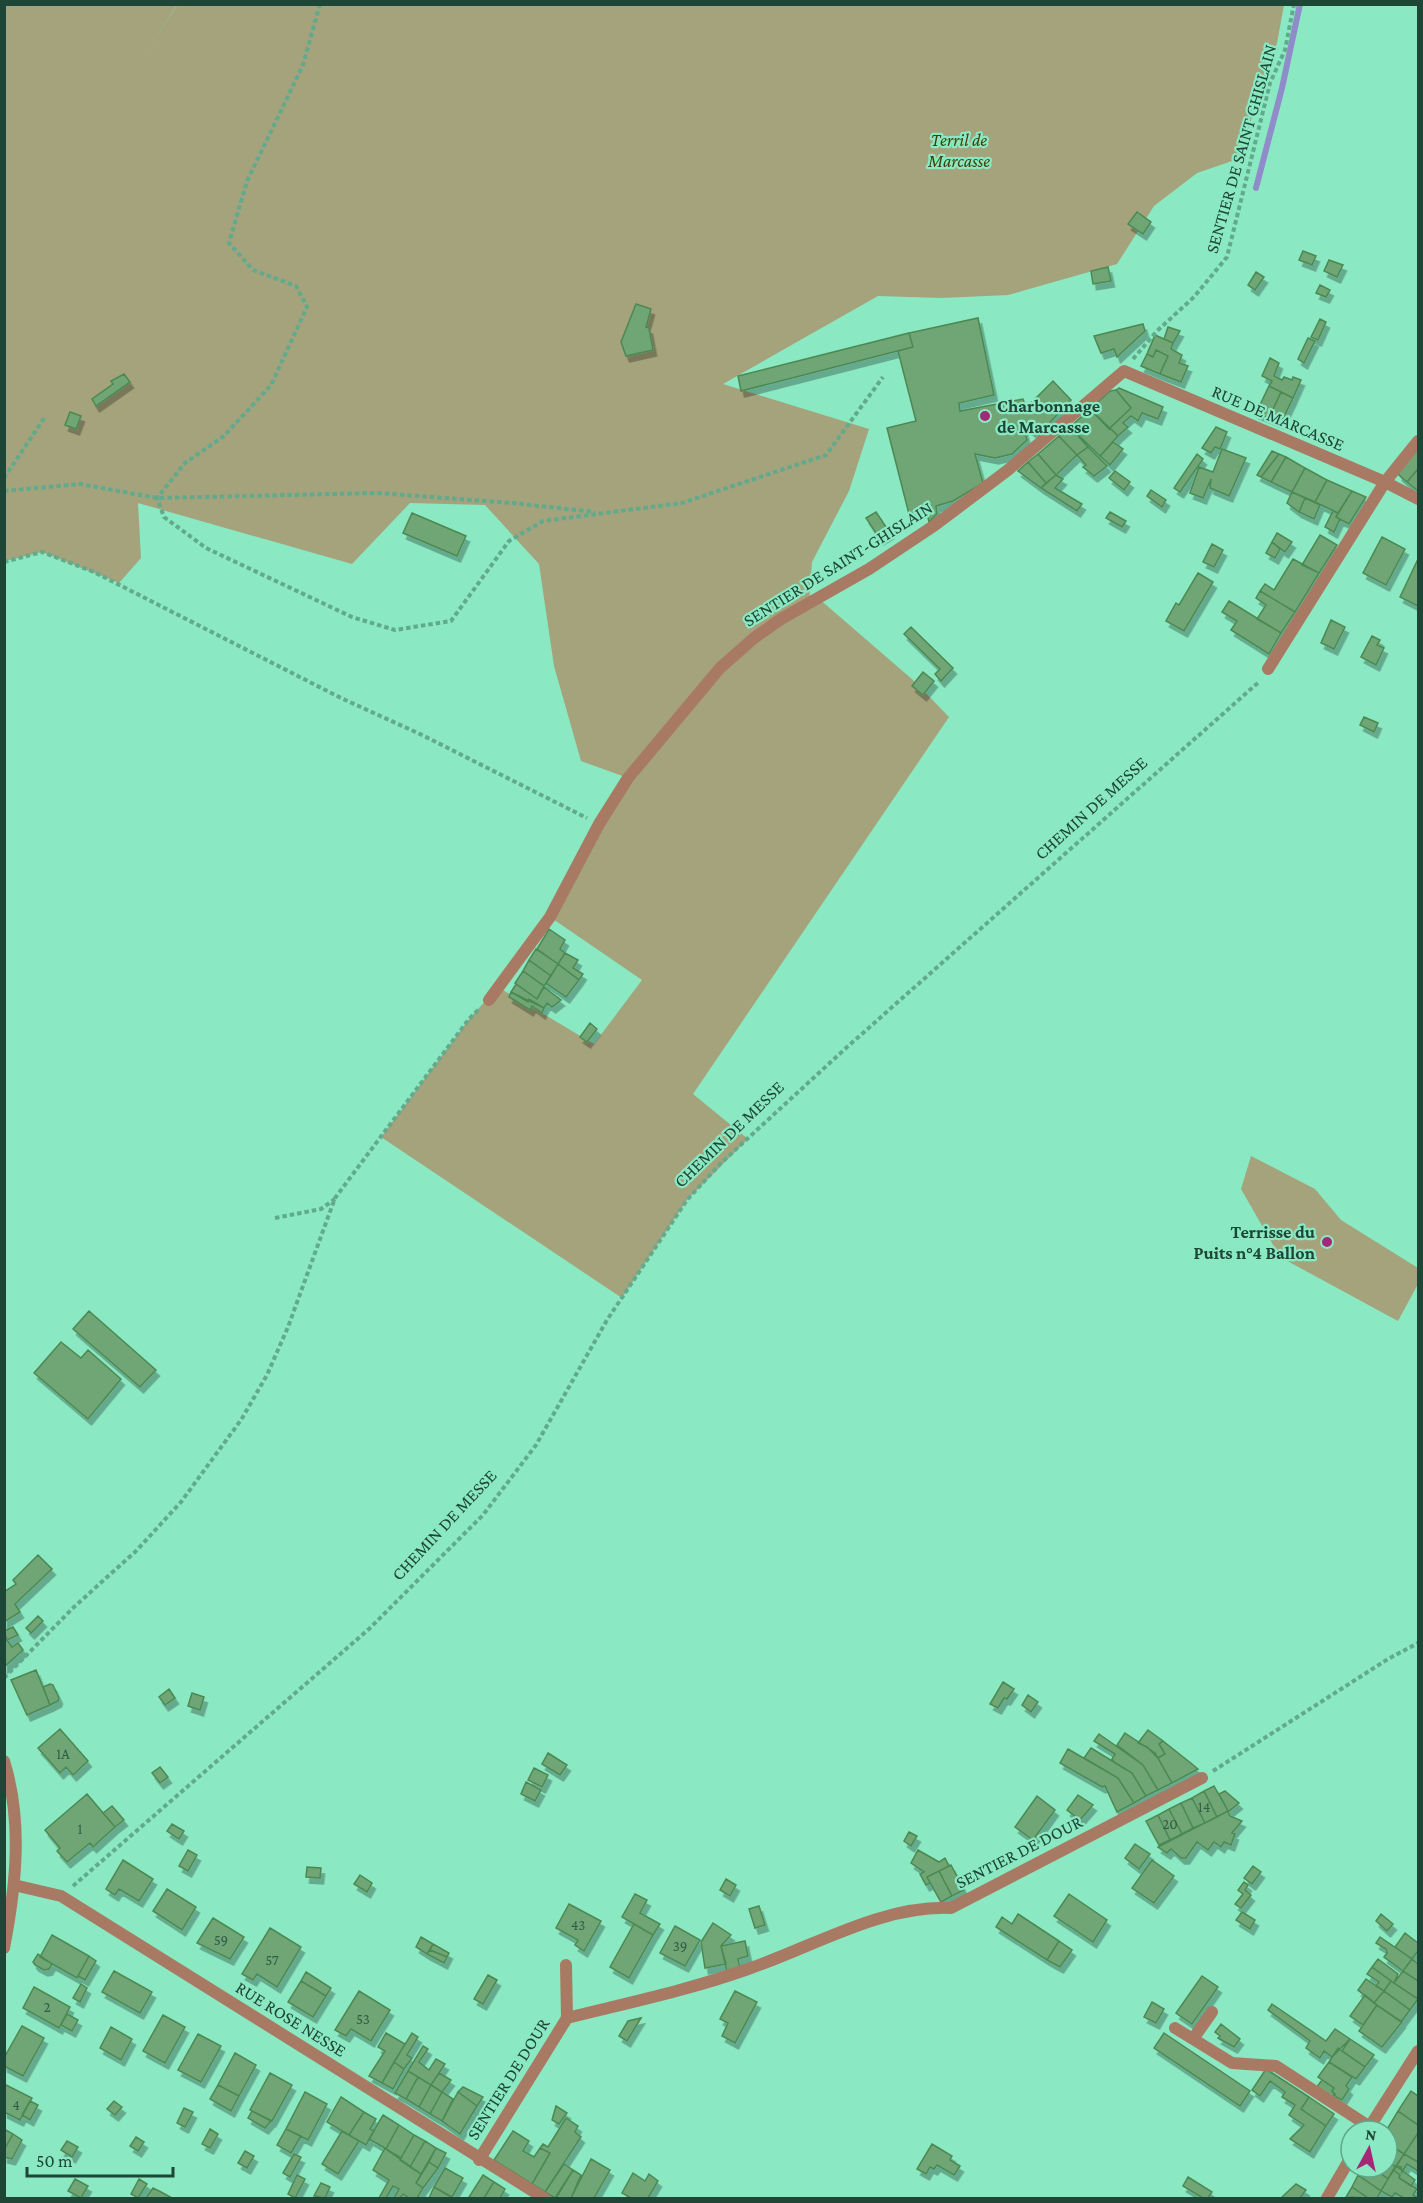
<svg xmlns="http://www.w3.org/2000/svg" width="1423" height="2203" font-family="'Crimson Pro',serif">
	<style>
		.green { fill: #a4a37b }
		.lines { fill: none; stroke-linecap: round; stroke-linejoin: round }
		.stream { stroke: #908cca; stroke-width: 6 }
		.building { fill: #70a574; stroke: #4c8952; stroke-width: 1.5; filter: url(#shadow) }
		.path { stroke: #61aa8d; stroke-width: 4; stroke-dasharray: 4.5 3; stroke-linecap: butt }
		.minor { stroke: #a97a63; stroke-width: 12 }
		.tertiary { stroke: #a97a63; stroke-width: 12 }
		.poi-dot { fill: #a52778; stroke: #8ae8c2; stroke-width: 2 }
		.labels { text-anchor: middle; stroke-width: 4.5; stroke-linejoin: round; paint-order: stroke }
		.number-label { font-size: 15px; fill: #325e46 }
		.park-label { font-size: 18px; font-style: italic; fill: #434007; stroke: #8ae8c2 }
		.street-label { font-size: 18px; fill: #1e4637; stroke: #8ae8c2 }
		.poi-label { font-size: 18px; font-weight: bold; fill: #1e4637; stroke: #8ae8c2; text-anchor: start }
	</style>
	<defs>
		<filter id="shadow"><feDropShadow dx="3.5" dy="6" stdDeviation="0" flood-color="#0004"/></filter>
	</defs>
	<rect width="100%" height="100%" fill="#8ae8c2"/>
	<path class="green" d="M178,4L1284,5L1277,43L1238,159L1197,173L1154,206L1117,264L1008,295L941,298L878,296L723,384L869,429L849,491L812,562L809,603L818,598L913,680L949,717L693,1094L748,1139L687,1200L622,1298L381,1137L469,1019L498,987L594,1044L642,980L550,917L628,778L581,761L554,666L539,564L485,505L410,503L352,564L138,503L141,558L119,583L42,552L5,561L4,5H177L147,51Z
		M1251,1156L1315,1189L1341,1220L1418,1268V1284L1398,1321L1280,1257L1241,1189Z"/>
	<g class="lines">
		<path class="stream" d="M1256,188L1282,88L1300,4"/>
	</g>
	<path class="building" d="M1137,212L1151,222L1143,234L1128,224Z
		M1303,251L1316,256L1312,265L1299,260Z
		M1329,260L1343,265L1337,277L1324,271Z
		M1108,267L1111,281L1093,284L1091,271Z
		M1256,272L1264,277L1255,290L1248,285Z
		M1320,285L1330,290L1326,297L1316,293Z
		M636,304L651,309L646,327L649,328L653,350L626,356L621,342Z
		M978,318L994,395L959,403L960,411L1023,399L1026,408L1053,381L1071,400L1038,435L1023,425L1027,440L1012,454L995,458L975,454L983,483L953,501L936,506L937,514L929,522L926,508L909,514L887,428L916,421L898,351L913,347L909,333Z
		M1320,319L1326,322L1318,340L1311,337Z
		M1143,324L1145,331L1117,357L1114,349L1101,353L1094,336Z
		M1168,327L1180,331L1173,343L1164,339Z
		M909,333L913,347L741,391L738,376Z
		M1155,335L1173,343L1171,349L1182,355L1179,363L1188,366L1181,382L1160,374L1168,356L1156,350L1153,357L1147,354Z
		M1308,338L1315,341L1304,363L1298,359Z
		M1156,350L1168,356L1160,374L1141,366L1147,354L1153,357Z
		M1270,358L1279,363L1274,376L1282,380L1284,377L1292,380L1293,377L1301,380L1293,398L1269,386L1272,381L1262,376Z
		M124,374L130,382L96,406L92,399L113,384L111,381Z
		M1269,386L1281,392L1269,418L1256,413Z
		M1119,388L1163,407L1158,419L1142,413L1138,421L1131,416L1123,423L1128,427L1118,436L1110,428L1131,408L1116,390Z
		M1116,390L1131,408L1109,429L1090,409L1110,391Z
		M1281,392L1293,398L1281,423L1269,418Z
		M1090,409L1118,436L1100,456L1070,427Z
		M70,412L81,416L76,429L65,425Z
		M1070,427L1088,447L1077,455L1059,436Z
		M1216,427L1227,432L1220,449L1215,447L1211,453L1202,448Z
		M1059,436L1077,455L1056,475L1038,454Z
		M1113,442L1123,449L1110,465L1100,456Z
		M1088,447L1107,466L1094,476L1083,467L1086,465L1077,455Z
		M1222,449L1246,458L1229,496L1210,488L1211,479L1203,498L1190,493L1199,467L1213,472Z
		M1418,449V469L1407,482L1399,475L1398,469Z
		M1272,451L1279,454L1261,477L1257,475Z
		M1038,454L1056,475L1046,483L1028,462Z
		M1197,454L1203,459L1180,492L1174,488Z
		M1279,454L1286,457L1271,482L1261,477Z
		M1286,457L1305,468L1292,492L1271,482Z
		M1028,462L1046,483L1041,488L1018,471Z
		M1305,468L1327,480L1315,502L1292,492Z
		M1418,469V491L1407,482Z
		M1115,471L1130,482L1124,490L1109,478Z
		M1056,475L1063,479L1055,488L1082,504L1077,511L1041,488Z
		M1327,480L1352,491L1338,513L1315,502Z
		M1151,490L1166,500L1162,507L1147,496Z
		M1352,491L1366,497L1349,524L1336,517Z
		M1292,492L1305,498L1299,512L1287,503Z
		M1305,498L1320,505L1314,519L1299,512Z
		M1333,511L1338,513L1336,517L1340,519L1334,532L1325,527Z
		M876,512L890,533L880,539L866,518Z
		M1110,512L1126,521L1122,527L1106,518Z
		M412,513L466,536L457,556L403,533Z
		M1277,533L1292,542L1285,552L1272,542Z
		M1320,535L1337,545L1319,573L1302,565Z
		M1382,537L1405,549L1386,585L1363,573Z
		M1272,542L1280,549L1275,558L1266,553Z
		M1212,544L1223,550L1214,567L1203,562Z
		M1293,559L1319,573L1295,612L1260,591L1265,584L1274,590Z
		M1418,559V606L1400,597Z
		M1198,573L1213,582L1184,631L1166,621L1176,603L1179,605Z
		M1260,591L1295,612L1281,633L1257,619L1266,605L1256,598Z
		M1229,601L1281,633L1269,654L1231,630L1237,621L1222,612Z
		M1331,620L1345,627L1334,649L1321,643Z
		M911,627L953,668L941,681L935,674L940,669L904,634Z
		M1372,636L1380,640L1377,645L1384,648L1376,665L1361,657Z
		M923,672L934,681L923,695L912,686Z
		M1364,717L1378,723L1374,732L1360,725Z
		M549,929L565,940L560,949L565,953L558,964L537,949Z
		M536,949L558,964L551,976L529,960Z
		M565,953L578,960L573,968L583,974L579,980L558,964Z
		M529,960L551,976L544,986L523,971Z
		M558,964L579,980L566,997L546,983Z
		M523,971L544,986L537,999L515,983Z
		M516,984L537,999L544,987L561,1000L552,1007L547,1003L544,1008L529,999L528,1002L511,992Z
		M511,992L544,1008L542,1013L532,1006L530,1010L509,997Z
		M590,1023L597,1029L587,1042L580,1037Z
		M89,1311L156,1370L140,1387L73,1329Z
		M61,1342L81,1358L88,1350L121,1379L88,1419L34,1373Z
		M38,1555L52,1569L15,1604L20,1612L4,1622V1592L16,1584L13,1580Z
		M38,1616L43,1621L31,1633L26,1628Z
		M13,1627L18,1635L7,1640L4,1631Z
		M7,1640L12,1647L18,1643L23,1650L4,1667V1642Z
		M36,1670L50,1705L27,1715L11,1680Z
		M1003,1682L1014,1689L1007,1699L1004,1698L998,1708L990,1704Z
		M50,1684L53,1685L59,1698L58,1701L50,1705L43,1687Z
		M169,1689L175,1698L165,1705L159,1697Z
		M192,1693L204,1697L200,1710L188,1706Z
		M1028,1695L1038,1702L1031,1712L1022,1705Z
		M60,1729L88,1761L73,1775L66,1767L60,1773L38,1748Z
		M1148,1730L1163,1741L1159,1744L1165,1754L1158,1758L1147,1747L1138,1743Z
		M1125,1733L1155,1753L1172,1783L1158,1790L1143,1765L1117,1745Z
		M1099,1734L1143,1765L1158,1790L1146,1796L1132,1773L1115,1763L1112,1759L1115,1754L1094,1741Z
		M1163,1741L1192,1764L1198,1769L1172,1783L1158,1758L1165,1754L1159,1744Z
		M1091,1748L1132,1773L1146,1796L1134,1803L1118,1778L1084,1758Z
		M1068,1749L1118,1778L1134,1803L1117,1812L1105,1786L1102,1787L1060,1763Z
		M548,1753L567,1765L560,1775L542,1764Z
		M160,1767L168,1777L160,1783L152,1773Z
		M534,1768L548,1775L542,1787L528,1780Z
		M526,1782L541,1790L535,1801L521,1794Z
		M1214,1786L1228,1811L1217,1817L1204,1791Z
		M1204,1791L1217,1817L1205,1823L1192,1798Z
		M1225,1791L1239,1803L1228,1812L1230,1816L1242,1821L1232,1833L1235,1834L1231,1845L1224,1842L1221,1847L1214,1842L1208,1850L1197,1842L1186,1858H1181L1171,1849L1167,1853L1158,1847L1228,1811L1219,1794Z
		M87,1794L115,1827L93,1847L90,1843L67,1862L57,1851L60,1848L45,1830Z
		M1078,1795L1093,1805L1080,1820L1067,1810Z
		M1037,1796L1055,1810L1033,1840L1015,1827Z
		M1192,1798L1205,1823L1193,1828L1181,1803Z
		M1181,1803L1193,1828L1182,1834L1169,1809Z
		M112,1806L124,1820L115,1827L103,1813Z
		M1169,1809L1182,1834L1170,1840L1158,1815Z
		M1158,1815L1170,1840L1159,1845L1146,1821Z
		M172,1824L184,1831L179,1839L167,1831Z
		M909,1832L917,1836L911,1846L904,1841Z
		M1135,1844L1150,1854L1139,1869L1125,1858Z
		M188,1850L197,1855L188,1871L179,1866Z
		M918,1850L939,1862L945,1858L949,1866L927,1877L930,1883L926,1885L920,1874L924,1872L911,1863Z
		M123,1860L153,1879L139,1901L119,1889L115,1895L106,1889Z
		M1152,1860L1174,1876L1154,1903L1132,1888Z
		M951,1865L964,1890L952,1896L939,1871Z
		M1253,1866L1261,1872L1252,1884L1244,1878Z
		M307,1867L321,1868L320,1878L306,1877Z
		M939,1871L952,1896L941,1902L927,1877Z
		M360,1875L372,1883L367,1892L354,1884Z
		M726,1879L736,1885L730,1896L720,1890Z
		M1244,1882L1248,1885L1245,1890L1251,1895L1241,1908L1235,1904L1243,1894L1238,1890Z
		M167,1889L196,1907L182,1930L153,1911Z
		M635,1894L647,1900L640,1913L660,1924L653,1935L622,1917Z
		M1069,1894L1107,1920L1093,1942L1054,1916Z
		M569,1904L601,1921L584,1951L575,1945L578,1940L556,1928Z
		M759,1906L765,1925L755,1928L749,1909Z
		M1242,1912L1255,1920L1250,1929L1236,1920Z
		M1018,1914L1059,1941L1047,1960L996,1927L1002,1917L1012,1924Z
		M1381,1914L1393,1924L1387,1931L1376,1921Z
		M213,1918L244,1937L230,1959L197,1943Z
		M713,1923L731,1935L721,1946L726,1964L705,1968L701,1942Z
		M634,1924L653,1935L629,1978L610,1967Z
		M675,1926L700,1940L685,1966L660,1953Z
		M270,1928L301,1947L277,1987L257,1974L253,1980L242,1974Z
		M1405,1933L1418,1943V1951L1412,1959L1395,1947Z
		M52,1935L89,1956L77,1978L40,1957Z
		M421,1937L433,1944L427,1954L416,1947Z
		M1380,1937L1412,1959L1403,1971L1384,1957L1387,1953L1386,1949L1376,1943Z
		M745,1941L748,1956L738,1959L740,1969L727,1972L721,1946Z
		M1059,1941L1072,1950L1060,1967L1047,1960Z
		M433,1944L449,1953L447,1957L430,1950Z
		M430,1950L447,1957L444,1963L427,1954Z
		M38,1954L52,1964L49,1969L44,1970L35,1965L33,1962Z
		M89,1956L96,1961L85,1980L78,1976Z
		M1378,1959L1398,1974L1394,1983L1372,1967Z
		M1412,1959L1418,1964V1981L1403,1971Z
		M1372,1967L1391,1981L1384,1991L1376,1986L1379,1982L1367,1974Z
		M114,1971L152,1992L140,2013L102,1992Z
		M1403,1971L1418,1981V1999L1394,1983Z
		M306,1972L331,1988L326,1996L301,1981Z
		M488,1975L497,1980L483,2004L474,1999Z
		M1202,1976L1218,1987L1192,2024L1176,2013Z
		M1366,1979L1384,1991L1374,2003L1358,1990Z
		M301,1981L326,1996L313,2017L288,2002Z
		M1391,1981L1418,1999L1410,2010L1384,1991Z
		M81,1984L87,1988L80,2002L73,1998Z
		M34,1987L70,2007L59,2028L23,2008Z
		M359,1991L390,2010L371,2041L351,2029L346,2036L335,2030Z
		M735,1991L757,2002L735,2043L722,2036L728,2023L720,2019Z
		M1384,1991L1410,2010L1401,2022L1374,2003Z
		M1365,1995L1377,2005L1363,2025L1350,2016Z
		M1152,2002L1164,2009L1156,2023L1144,2017Z
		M1272,2004L1326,2041L1335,2029L1350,2039L1332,2057L1324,2051L1320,2058L1306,2048L1310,2041L1268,2010Z
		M1377,2005L1402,2022L1382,2047L1359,2031Z
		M67,2014L78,2020L72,2031L61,2025Z
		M163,2015L185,2027L165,2063L143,2051Z
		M641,2018L627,2041L619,2036L628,2021Z
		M1221,2024L1240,2039L1234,2047L1218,2038L1220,2036L1215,2032Z
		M22,2026L44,2038L23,2076L4,2066V2058Z
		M111,2027L132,2039L121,2060L100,2048Z
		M386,2033L405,2044L382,2083L369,2076L385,2051L378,2047Z
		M412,2033L418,2037L407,2055L412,2058L404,2069L394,2062Z
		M1164,2033L1250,2091L1240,2106L1154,2048Z
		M198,2034L221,2046L201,2082L178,2070Z
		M1350,2039L1374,2055L1365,2067L1342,2051Z
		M423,2046L428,2049L419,2062L429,2070L436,2059L445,2064L431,2085L408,2071Z
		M1338,2048L1365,2067L1356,2079L1329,2062Z
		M235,2053L256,2065L239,2096L218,2085Z
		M394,2062L404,2069L393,2089L382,2083Z
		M1329,2062L1352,2077L1346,2086L1349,2089L1342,2100L1336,2097L1332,2091L1334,2088L1318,2077Z
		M1266,2069L1309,2097L1301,2109L1326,2126L1310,2152L1290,2139L1304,2125L1289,2115L1295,2105L1282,2097L1285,2092L1270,2081L1260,2096L1252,2090Z
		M408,2071L418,2077L406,2099L395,2093Z
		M270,2073L292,2085L272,2121L250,2110Z
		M439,2073L451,2080L442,2092L431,2085Z
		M418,2077L431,2085L419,2107L406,2099Z
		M1322,2080L1334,2088L1332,2091L1335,2094L1331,2099L1316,2088Z
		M4,2084L32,2098L20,2120L4,2112Z
		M218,2085L239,2096L231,2111L210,2099Z
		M431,2085L442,2092L430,2114L419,2107Z
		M463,2087L483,2097L477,2106L458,2092Z
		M1411,2091L1418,2096V2125L1398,2111Z
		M305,2092L327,2104L308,2140L286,2129Z
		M442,2092L453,2099L442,2121L430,2114Z
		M458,2092L477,2106L460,2134L442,2121Z
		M341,2097L364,2112L349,2135L327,2122Z
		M1309,2097L1334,2114L1326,2126L1301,2109Z
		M30,2101L38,2105L30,2120L22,2115Z
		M114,2101L122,2107L115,2115L107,2109Z
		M556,2106L567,2113L559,2124L552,2120Z
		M184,2108L193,2112L185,2127L177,2123Z
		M252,2111L271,2121L265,2128L248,2118Z
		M1398,2111L1418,2125V2133L1404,2154L1387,2143L1386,2131Z
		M364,2112L376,2119L370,2129L374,2131L366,2145L349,2135Z
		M383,2115L399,2125L386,2149L421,2174L416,2183L423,2188L417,2198H409L403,2194L400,2198H394L399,2189L393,2186L386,2198H379L389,2180L373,2170L385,2148L369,2139Z
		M566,2118L578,2126L575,2132L581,2137L545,2192L532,2184L550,2153L540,2148L543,2144L548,2147Z
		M399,2125L414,2135L401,2158L386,2149Z
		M4,2129L13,2134L4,2150Z
		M210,2129L218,2134L210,2148L202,2144Z
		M286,2129L301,2136L291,2153L277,2145Z
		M342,2131L359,2141L338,2174L322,2164Z
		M513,2131L529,2141L523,2151L534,2157L540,2148L550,2153L532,2184L494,2160Z
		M1418,2133V2162L1404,2154Z
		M13,2134L22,2140L12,2159L4,2157V2150Z
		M414,2135L425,2141L410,2167L400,2160Z
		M136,2137L144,2142L138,2151L130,2146Z
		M67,2141L78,2147L72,2157L61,2150Z
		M425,2141L436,2148L421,2174L410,2167Z
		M1387,2143L1404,2154L1396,2167L1387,2161Z
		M932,2144L952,2156L950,2160L960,2166L954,2175L937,2165L934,2169L930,2167L926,2174L917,2169Z
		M436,2148L446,2153L438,2168L429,2162Z
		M245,2151L254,2156L247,2168L238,2163Z
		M294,2154L301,2157L290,2177L283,2173Z
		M1404,2154L1418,2162V2171L1407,2164L1402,2172L1401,2167L1396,2166Z
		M591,2159L610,2170L594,2198H571Z
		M1387,2161L1396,2167L1388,2179L1372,2167H1387Z
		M429,2162L438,2168L423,2188L416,2183Z
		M564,2164L573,2170L555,2198L545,2192Z
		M1396,2166L1415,2180L1411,2186L1399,2178L1400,2175L1393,2170Z
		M1363,2167H1372L1388,2179L1381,2191L1358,2175Z
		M445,2168L463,2178L452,2197L434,2187Z
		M573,2170L581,2175L571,2198H556Z
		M1393,2170L1400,2175L1399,2178L1417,2189L1413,2195L1418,2198H1404L1395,2193L1392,2197L1381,2191Z
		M633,2173L645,2181L649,2174L658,2181L648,2198H631L622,2193Z
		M297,2175L305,2179L295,2198L288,2194Z
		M483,2175L494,2182L484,2198H473L469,2197Z
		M1358,2175L1381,2191L1377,2198H1368L1352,2187Z
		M1188,2177L1212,2192L1208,2198H1203L1183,2186Z
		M75,2179L88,2186L81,2198L68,2191Z
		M139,2179L147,2184L138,2198L131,2194Z
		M494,2182L505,2189L500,2198H484Z
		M321,2183L330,2187L325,2198L314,2196Z
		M1296,2184L1306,2190L1300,2198H1281Z
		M434,2187L451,2197L450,2198H429Z
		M1352,2187L1368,2198L1346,2197Z
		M153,2188L161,2192L172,2198H146Z"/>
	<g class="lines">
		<path class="path" d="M320,4L303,65L247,181L229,243L253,270L296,286L307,307L271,385L224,436L185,463L157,498L164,517L206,548L352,617L395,630L451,621L509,541L543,521L682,503L826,455L883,377
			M1133,359L1157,331L1194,297L1227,257L1270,83L1285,50L1294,4
			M4,478L45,417
			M4,491L80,484L157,498L378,493L512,503L595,512
			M4,562L42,552L94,572L341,698L422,735L587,818
			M275,1218L321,1209L335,1199
			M4,1678L74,1607L136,1551L181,1502L241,1420L267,1375L288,1327L335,1198L469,1019L479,1009
			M1213,1771L1388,1659L1418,1643
			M73,1886L369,1629L483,1515L536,1445L607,1320L687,1200L721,1163L846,1048L1260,681"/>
		<path class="minor" d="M1268,669L1385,482L1418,441
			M489,1000L550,917L599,824L628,778L720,668L754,638L781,619L869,569L935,525L1008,470L1124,371L1385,482L1418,499
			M14,1885L61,1896L544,2198
			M1212,2012L1193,2039L1232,2063L1276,2066L1370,2127
			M567,2018C627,2003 689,1990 748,1969C813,1947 881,1905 951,1908L1202,1778
			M1175,2028L1193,2039
			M479,2160L567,2018L566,1965"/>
		<path class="tertiary" d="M4,1761C23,1822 16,1886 4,1948
			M1367,2131L1418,2051
			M1327,2198L1351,2157"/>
	</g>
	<g class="poi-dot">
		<circle cx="985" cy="416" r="6"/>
		<circle cx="1327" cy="1242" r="6"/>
	</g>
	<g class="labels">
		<g class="number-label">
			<text x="63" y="1759">1A</text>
			<text x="1204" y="1812">14</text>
			<text x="1170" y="1829">20</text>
			<text x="80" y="1834">1</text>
			<text x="578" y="1930">43</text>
			<text x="221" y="1945">59</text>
			<text x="680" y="1951">39</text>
			<text x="272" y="1965">57</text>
			<text x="47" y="2012">2</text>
			<text x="363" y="2024">53</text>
			<text x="16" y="2110">4</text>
		</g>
		<g class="park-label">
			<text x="959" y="146">Terril de<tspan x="959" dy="21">Marcasse</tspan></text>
		</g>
		<g class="street-label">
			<text transform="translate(1241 149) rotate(-74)" y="6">SENTIER DE SAINT GHISLAIN</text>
			<text transform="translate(1278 418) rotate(23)" y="6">RUE DE MARCASSE</text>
			<text transform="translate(838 564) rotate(-32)" y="6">SENTIER DE SAINT-GHISLAIN</text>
			<text transform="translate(1091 808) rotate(-42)" y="6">CHEMIN DE MESSE</text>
			<text transform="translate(729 1134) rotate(-44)" y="6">CHEMIN DE MESSE</text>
			<text transform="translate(444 1525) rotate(-47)" y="6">CHEMIN DE MESSE</text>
			<text transform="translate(1019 1852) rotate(-27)" y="6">SENTIER DE DOUR</text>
			<text transform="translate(291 2019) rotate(32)" y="6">RUE ROSE NESSE</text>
			<text transform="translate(508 2079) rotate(-58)" y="6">SENTIER DE DOUR</text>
		</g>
		<g class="poi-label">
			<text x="997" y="412">Charbonnage<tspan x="997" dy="21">de Marcasse</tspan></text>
			<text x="1315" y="1238" text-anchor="end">Terrisse du<tspan x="1315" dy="21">Puits n°4 Ballon</tspan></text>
		</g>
	</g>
	<rect width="1423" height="2203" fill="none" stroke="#1e4637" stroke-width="12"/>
	<g transform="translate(1369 2149) rotate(8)"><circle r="28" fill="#8ae8c2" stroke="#5fa78a" stroke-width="1.5"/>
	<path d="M0-4.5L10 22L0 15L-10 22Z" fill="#a52778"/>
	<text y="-9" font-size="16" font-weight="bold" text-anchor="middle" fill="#1e4637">N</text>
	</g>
	<path d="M27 2167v9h146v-9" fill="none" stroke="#1e4637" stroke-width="3"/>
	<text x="36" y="2167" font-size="18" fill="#1e4637" stroke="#8ae8c2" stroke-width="4.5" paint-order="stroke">50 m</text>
</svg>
